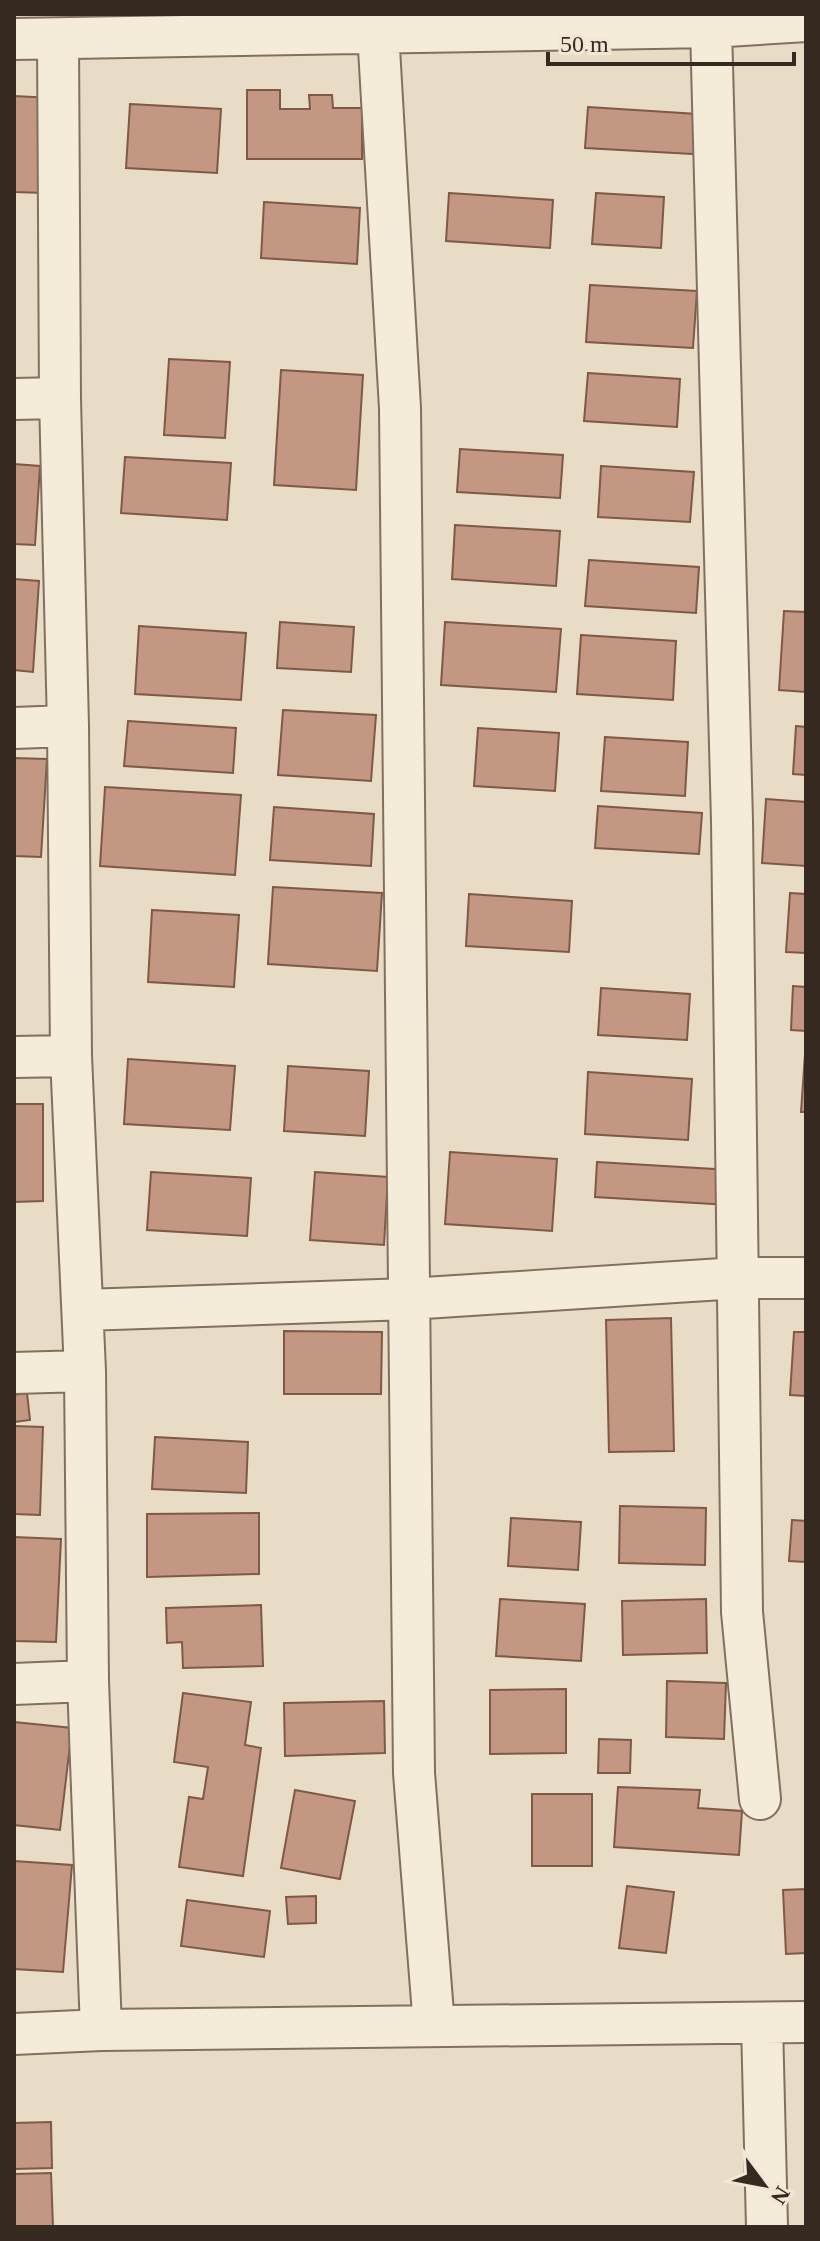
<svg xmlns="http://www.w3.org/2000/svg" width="820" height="2241" font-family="Georgia,serif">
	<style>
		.building { fill: #c39781; stroke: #7f5947; stroke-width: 2 }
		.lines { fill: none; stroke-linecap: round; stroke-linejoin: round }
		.minor-casing { stroke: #836f5e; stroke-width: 44 }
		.minor { stroke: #f5ebd9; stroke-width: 40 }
	</style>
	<rect width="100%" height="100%" fill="#e9dcc7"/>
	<path class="building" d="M247,90H280V109H310L309,95H332L333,108H362V159H247Z
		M14,96L52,98L45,193L14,192Z
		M130,104L221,109L217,173L126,168Z
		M588,107L713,115L710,155L585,148Z
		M449,193L553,200L550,248L446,241Z
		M596,193L664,197L661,248L592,244Z
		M264,202L360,208L357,264L261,258Z
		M590,285L697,291L693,348L586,342Z
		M169,359L230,362L225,438L164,435Z
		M281,370L363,375L356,490L274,485Z
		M588,373L680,379L677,427L584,421Z
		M460,449L563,455L560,498L457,492Z
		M125,457L231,463L227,520L121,513Z
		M14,464L40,466L35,545L14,544Z
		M601,466L694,472L690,522L598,517Z
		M455,525L560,531L556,586L452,579Z
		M589,560L699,567L696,613L585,606Z
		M14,579L39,581L33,672L14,670Z
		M784,611L806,612V692L779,690Z
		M280,622L354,627L351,672L277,668Z
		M445,622L561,629L556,692L441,685Z
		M139,626L246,633L241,700L135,694Z
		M581,635L676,641L673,700L577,694Z
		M283,710L376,715L371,781L278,775Z
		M128,721L236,728L233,773L124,766Z
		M796,726L806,727V775L793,774Z
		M478,728L559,733L555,791L474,786Z
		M605,737L688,742L685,796L601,791Z
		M14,758L47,759L41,857L14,856Z
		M105,787L241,795L235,875L100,866Z
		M766,799L806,802V866L762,863Z
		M598,806L702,813L699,854L595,848Z
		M274,807L374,814L371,866L270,860Z
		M273,887L382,893L377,971L268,964Z
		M790,893L806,894V953L786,952Z
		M469,894L572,901L569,952L466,946Z
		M152,910L239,915L234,987L148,982Z
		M793,986L806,987V1031L791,1030Z
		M601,988L690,994L687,1040L598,1035Z
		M805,1054H806V1112H801Z
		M128,1059L235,1066L230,1130L124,1124Z
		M288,1066L369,1071L365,1136L284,1131Z
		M588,1072L692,1079L688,1140L585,1134Z
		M14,1104H43V1201L14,1202Z
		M450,1152L557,1159L552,1231L445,1224Z
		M597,1162L731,1170L729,1205L595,1197Z
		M151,1172L251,1178L247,1236L147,1230Z
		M315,1172L388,1177L384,1245L310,1240Z
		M671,1318L674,1451L609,1452L606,1320Z
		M284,1331L382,1332L381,1394H284Z
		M794,1332H806V1396L790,1395Z
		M27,1393L30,1420L14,1422V1395Z
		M14,1426L43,1427L40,1515L14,1514Z
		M155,1437L248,1442L246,1493L152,1489Z
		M620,1506L706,1508L705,1565L619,1563Z
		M259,1513V1574L147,1577V1514Z
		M511,1518L581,1522L578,1570L508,1566Z
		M792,1520L806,1521V1562L789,1561Z
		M14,1537L61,1539L56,1642L14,1641Z
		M500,1599L585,1604L581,1661L496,1656Z
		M706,1599L707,1653L623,1655L622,1601Z
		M261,1605L263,1666L183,1668L182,1642L167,1643L166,1608Z
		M667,1681L726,1683L724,1739L666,1737Z
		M566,1689V1753L490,1754V1690Z
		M183,1693L251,1702L245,1745L261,1748L243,1876L179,1867L189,1797L203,1799L208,1767L174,1762Z
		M384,1701L385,1753L285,1756L284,1703Z
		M14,1722L72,1728L60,1830L14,1825Z
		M599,1739L631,1740L630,1773H598Z
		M618,1787L700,1790L698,1808L742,1811L739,1855L614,1847Z
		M295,1790L355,1801L340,1879L281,1868Z
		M532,1794H592V1866H532Z
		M14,1861L72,1865L63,1972L14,1969Z
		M627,1886L674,1892L666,1953L619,1948Z
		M806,1889V1953L786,1954L783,1890Z
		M316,1896V1923L288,1924L286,1897Z
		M187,1900L270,1911L264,1957L181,1946Z
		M51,2122L52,2168L14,2169V2123Z
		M51,2173L53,2227H14V2174Z"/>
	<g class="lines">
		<g class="minor-casing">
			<path id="minor" d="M377,14L400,408L414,1773L434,2026
				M711,27L732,821L742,1612L760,1799
				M14,39L711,27L806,21
				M58,39L60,398L68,726L71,1056L85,1371L88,1681L101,2030
				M14,399L60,398
				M14,728L68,726
				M14,1057L71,1056
				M83,1310L409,1299L738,1278H806
				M14,1373L85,1371
				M14,1684L88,1681
				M762,2023L767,2227
				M14,2034L101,2030L806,2022"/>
		</g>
		<use href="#minor" class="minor"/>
	</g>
	<rect width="820" height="2241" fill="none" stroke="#352920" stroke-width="32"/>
	<g transform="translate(764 2185) rotate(122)" stroke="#f2e7d6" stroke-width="6" paint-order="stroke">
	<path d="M0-6L14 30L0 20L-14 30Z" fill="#352920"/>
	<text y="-12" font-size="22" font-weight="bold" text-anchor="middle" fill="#352920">N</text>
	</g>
	<path d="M548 52v12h246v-12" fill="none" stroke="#352920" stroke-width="4"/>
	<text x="560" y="52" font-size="24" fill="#352920" stroke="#f2e7d6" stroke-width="6" paint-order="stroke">50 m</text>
</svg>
